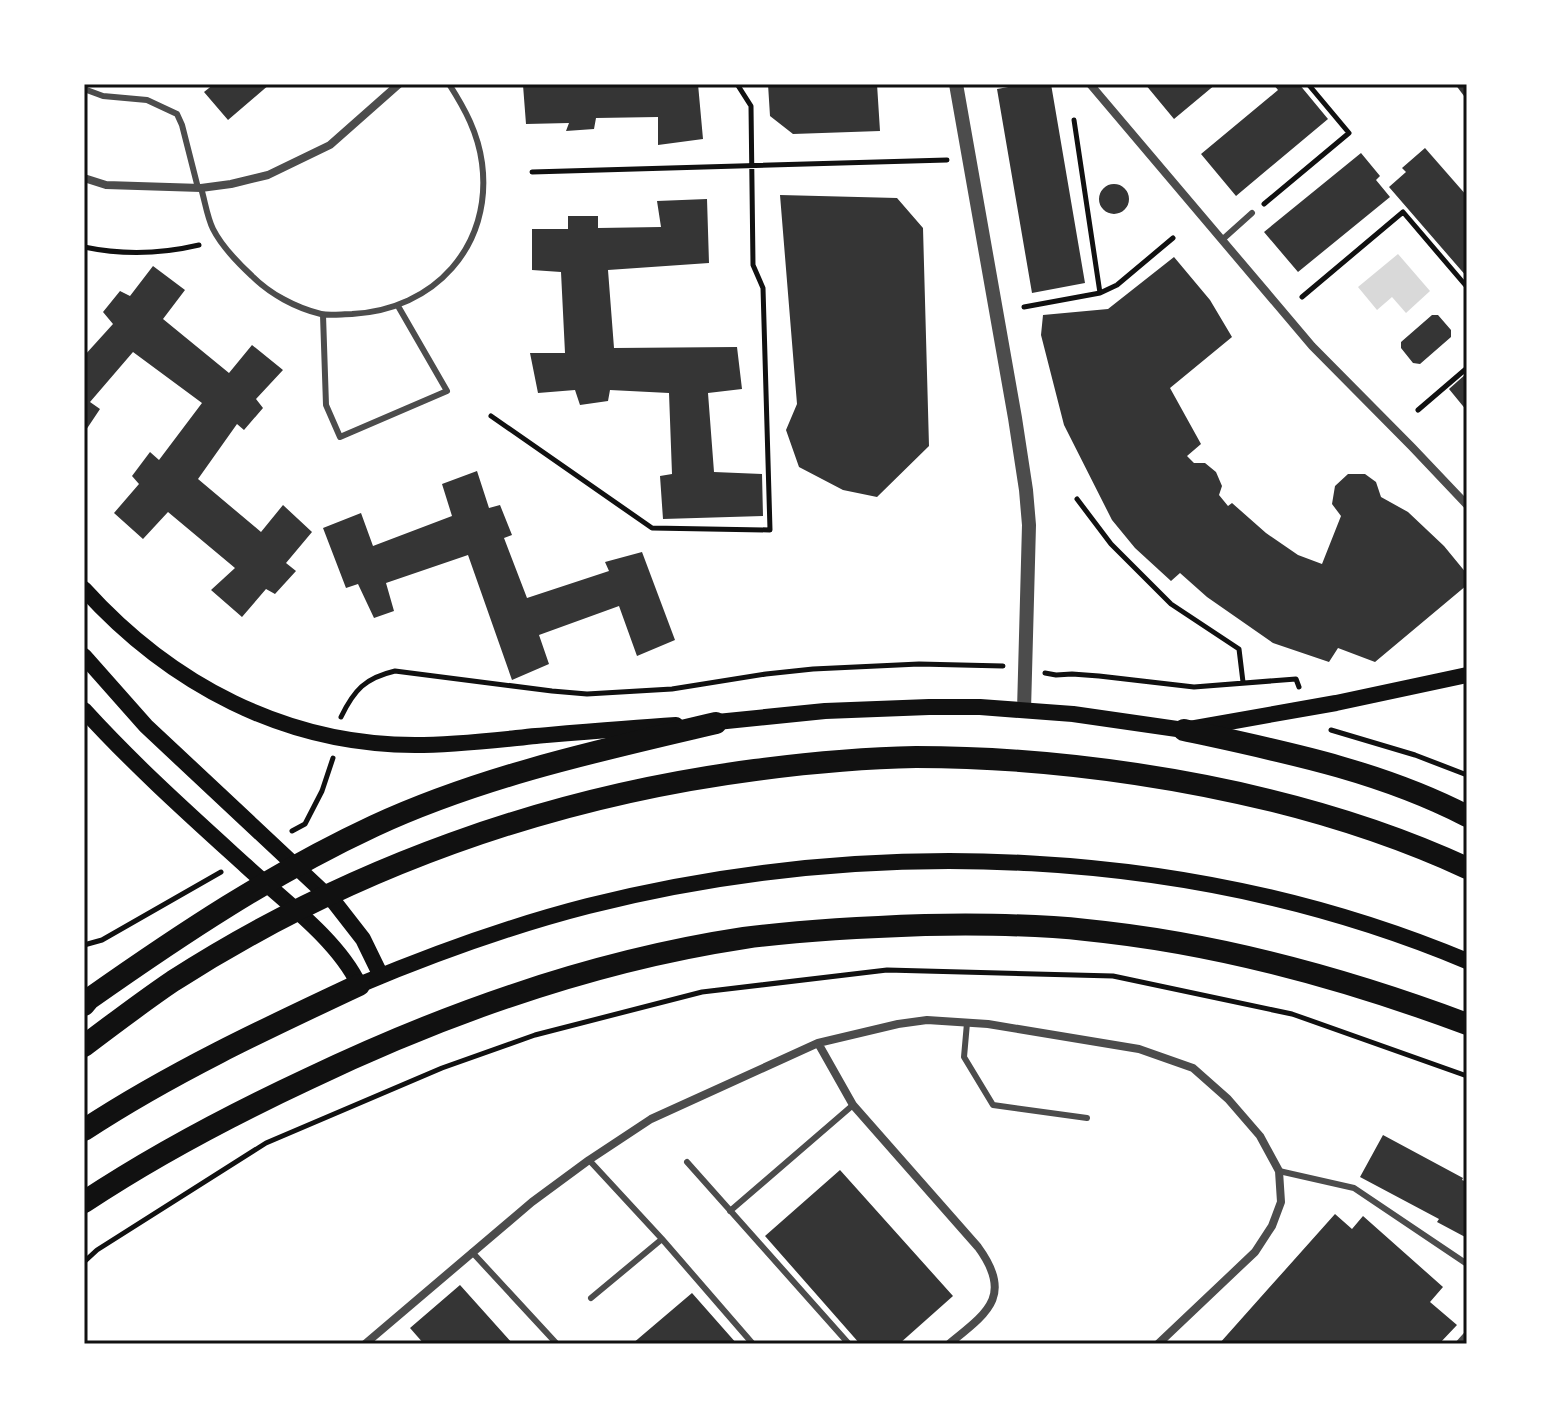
<svg xmlns="http://www.w3.org/2000/svg" width="1551" height="1428" font-family="'Space Grotesk',sans-serif">
	<style>
		.water { fill: #d9d9d9 }
		.building { fill: #353535 }
		.lines { fill: none; stroke-linecap: round; stroke-linejoin: round }
		.path { stroke: #111; stroke-width: 5 }
		.service { stroke: #4c4c4c; stroke-width: 6 }
		.minor { stroke: #4c4c4c; stroke-width: 8 }
		.tertiary { stroke: #4c4c4c; stroke-width: 14 }
		.secondary { stroke: #111; stroke-width: 16 }
		.trunk { stroke: #111; stroke-width: 22 }
		.neatline { fill: none; stroke: #111; stroke-width: 3 }
	</style>
	<rect width="100%" height="100%" fill="#fff"/>
	<path class="water" d="M1398,254L1430,291L1406,313L1392,297L1377,310L1358,287Z"/>
	<path class="building" d="M214,84H270L228,120L204,92Z
		M535,84H698L703,139L658,145V117L596,118L594,129L566,131L569,123L526,124L523,85Z
		M768,84H877L880,131L793,134L770,116Z
		M1025,84H1051L1085,283L1032,293L997,89Z
		M1145,84H1216L1174,119Z
		M1273,84H1299L1328,119L1236,196L1201,154L1278,90Z
		M1455,84H1467V100Z
		M1425,148L1467,196V277L1389,187L1406,172L1402,168Z
		M1361,153L1380,176L1376,180L1390,197L1298,272L1264,232Z
		M1099 199a15 15 0 1 1 30 0a15 15 0 1 1-30 0Z
		M780,195L897,198L923,228L929,446L877,497L843,490L799,467L786,430L797,404Z
		M707,199L709,263L608,270L614,348L737,347L742,389L708,393L714,472L762,474L763,516L663,519L660,476L672,474L669,393L610,390L608,401L580,405L575,390L538,393L530,353H565L561,272L532,270V229H568V216H598V228L661,227L657,201Z
		M1174,257L1210,300L1232,337L1170,388L1201,444L1187,456L1194,463H1205L1216,472L1222,486L1219,495L1228,506L1232,503L1266,533L1298,555L1322,564L1341,516L1332,504L1335,486L1348,474H1365L1376,482L1381,497L1408,512L1444,546L1467,574V585L1375,662L1338,648L1329,662L1273,643L1207,597L1180,573L1171,581L1135,548L1112,520L1064,425L1041,335L1043,315L1108,309Z
		M153,266L185,290L163,319L229,373L252,345L283,370L256,399L263,408L244,430L237,424L198,479L261,532L283,505L312,532L286,563L296,571L275,594L266,589L242,617L211,590L235,568L168,512L143,539L114,513L139,484L132,476L150,452L159,460L202,403L133,352L90,402L100,409L84,433V356L113,324L103,312L120,291L130,296Z
		M1432,315H1438L1451,330V337L1420,364L1413,363L1401,348V342Z
		M1467,373V411L1449,389Z
		M477,471L489,508L500,505L512,535L504,538L527,598L609,571L605,562L642,552L675,640L637,656L619,606L539,635L549,664L512,680L468,555L386,583L394,611L374,618L358,584L346,588L323,528L361,513L373,546L452,516L442,484Z
		M1383,1135L1463,1178L1462,1180L1467,1182V1238L1437,1222L1439,1219L1360,1177Z
		M840,1170L953,1296L899,1344H860L765,1236Z
		M1335,1214L1352,1229L1363,1216L1443,1287L1430,1302L1457,1325L1439,1344H1219Z
		M460,1285L513,1344H424L410,1328Z
		M692,1293L737,1344H632Z"/>
	<g class="lines">
		<path class="path" d="M532,172L947,160
			M1264,204L1349,133L1308,84
			M84,247C122,255 161,254 199,245
			M1100,293L1117,285L1173,238
			M1302,297L1403,212L1467,287
			M1024,307L1100,293L1074,120
			M1418,410L1467,368
			M491,416L652,528L770,530L763,288L753,265L751,106L737,84
			M1077,499L1111,544L1171,604L1239,649L1243,682
			M1045,673L1056,675L1072,674L1099,676L1194,687L1296,679L1299,687
			M341,717C354,690 365,678 395,671L552,691L587,694L672,689L766,674L813,669L919,664L1003,666
			M1331,730L1415,755L1467,775
			M292,831L305,824L322,791L333,758
			M84,945L102,940L221,872
			M84,1262L97,1250L266,1143L442,1068L535,1035L702,992L887,970L1113,976L1292,1014L1467,1076"/>
		<path class="service" d="M84,89L103,96L147,100L177,114L182,125L198,188
			M201,188C205,201 207,217 213,229C222,247 238,263 252,276C270,294 296,308 321,314C330,316 342,314 352,314C434,310 493,246 482,163C478,133 465,109 449,84
			M1223,239L1252,213
			M323,315L326,405L340,437L447,391L398,306
			M967,1023L964,1057L993,1105L1087,1118
			M589,1160L662,1239L753,1344
			M687,1162L849,1344
			M1279,1171L1354,1188L1467,1264
			M730,1211L853,1105
			M472,1252L557,1344
			M591,1298L662,1239
			M1458,1344L1467,1334"/>
		<path class="minor" d="M1090,84L1312,346L1412,447L1467,505
			M84,178L106,185L201,188L231,184L268,175L330,145L399,84
			M818,1043L853,1105L978,1247C1014,1296 987,1313 949,1344
			M365,1344L532,1202L589,1160L651,1119L818,1043L898,1024L927,1020L988,1024L1139,1049L1193,1068L1228,1099L1260,1136L1279,1171L1281,1202L1272,1226L1255,1252L1158,1344"/>
		<path class="tertiary" d="M956,84L1015,418L1026,490L1029,525L1024,710"/>
		<path class="secondary" d="M84,589C170,684 285,745 415,745C456,745 496,740 536,736C583,732 629,728 676,725
			M84,656L146,726L335,903L363,939L381,976
			M84,710C135,766 191,816 246,866C283,900 338,940 359,985C433,954 510,926 588,906C875,834 1192,846 1467,961
			M707,723L825,711L929,707H980L1073,714L1184,730L1336,703L1467,675"/>
		<path class="trunk" d="M1184,730C1280,751 1378,770 1467,816
			M84,1005L89,999C180,935 273,873 374,826C482,776 601,750 716,723
			M84,1046C113,1024 142,1002 173,981C349,868 548,797 755,770C808,763 863,758 916,757C990,757 1063,763 1136,774C1249,791 1363,820 1467,868
			M84,1130C171,1073 265,1029 359,985
			M84,1202C155,1155 231,1115 308,1079C446,1013 592,961 744,938C804,930 865,927 925,925C979,924 1032,924 1086,930C1217,943 1344,978 1467,1024"/>
	</g>
	<rect width="1551" height="1428" fill="none" stroke="#ffffff" stroke-width="172"/>
	<rect x="86" y="86" width="1379" height="1256" class="neatline"/>
</svg>
